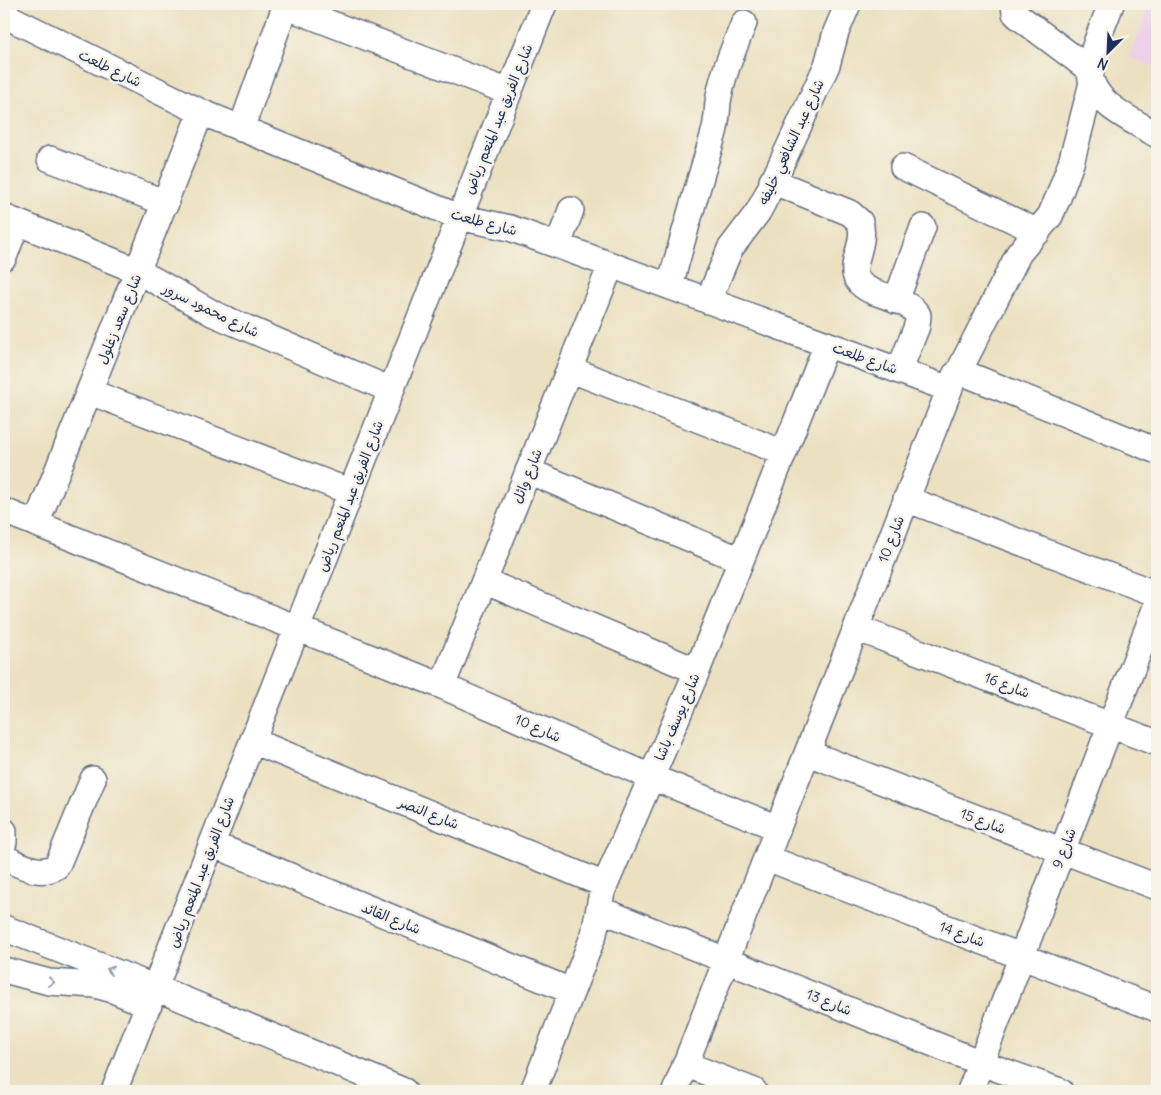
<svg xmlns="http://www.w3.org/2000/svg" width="1161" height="1095" font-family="Delius,'Playpen Sans Arabic',sans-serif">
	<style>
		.built { fill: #edd1e9 }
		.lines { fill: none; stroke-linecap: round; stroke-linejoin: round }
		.minor-casing { stroke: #646d81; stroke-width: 28 }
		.minor { stroke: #fff; stroke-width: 25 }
		.oneway { stroke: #8d97ae }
		.labels { text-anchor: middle; stroke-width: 5; stroke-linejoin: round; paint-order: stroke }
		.street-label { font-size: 14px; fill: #1b2f5e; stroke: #f7f3e8 }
	</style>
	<rect width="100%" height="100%" fill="#f7f3e8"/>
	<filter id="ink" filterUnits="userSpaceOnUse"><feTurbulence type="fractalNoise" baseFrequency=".02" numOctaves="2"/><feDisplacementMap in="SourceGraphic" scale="10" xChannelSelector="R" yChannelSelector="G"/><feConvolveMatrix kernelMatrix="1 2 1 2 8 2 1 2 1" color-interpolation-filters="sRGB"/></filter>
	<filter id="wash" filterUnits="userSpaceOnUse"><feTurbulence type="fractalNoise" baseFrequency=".0096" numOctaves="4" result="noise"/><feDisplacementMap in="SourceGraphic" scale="20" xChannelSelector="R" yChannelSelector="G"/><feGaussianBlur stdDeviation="1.12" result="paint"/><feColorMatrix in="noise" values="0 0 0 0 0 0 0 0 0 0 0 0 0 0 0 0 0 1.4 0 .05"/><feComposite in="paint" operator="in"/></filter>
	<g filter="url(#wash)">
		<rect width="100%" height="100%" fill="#ebe1c1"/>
		<path class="built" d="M1150,4H1157V68L1129,57Z"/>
	</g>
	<g filter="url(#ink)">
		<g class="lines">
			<g class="minor-casing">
				<path id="minor" d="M1014,4L1015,13L1018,16L1090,70
					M1111,4C1105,22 1090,52 1090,71C1090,103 1133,120 1157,135
					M285,6L509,92
					M4,15L201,112L459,217L510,228L949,389
					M241,129L286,4
					M50,159L166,203
					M903,167L1038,232
					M772,181L850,213L860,222C869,251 835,276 874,292C888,297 909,302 918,315L917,326L899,371
					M4,217L138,271L214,314L391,390
					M558,245L571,210
					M4,257L17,223
					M670,286C683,236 698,186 713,136C717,124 717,114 718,102C722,75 734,48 744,23
					M708,301L730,249L758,212L766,197L827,65L836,32L848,4
					M896,301L923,227
					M569,369L784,453
					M958,373L1019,253L1050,216L1058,198L1071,163L1092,83
					M90,392L351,492
					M528,471L741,560
					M906,499L1157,594
					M4,511L442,686L651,777L778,828
					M36,524L201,112
					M484,581L697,671
					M856,628L1157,743
					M442,686L611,265
					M253,741L605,885
					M808,753L1157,887
					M4,831V842
					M212,844L571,991
					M4,858C22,865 39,877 57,866L93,779
					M767,858L1157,1009
					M599,909L981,1063L1060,1091
					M4,928L156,988L404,1091
					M4,970L49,982L95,985L113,990L149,1005
					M685,1064L754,1091
					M114,1091L544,4
					M533,1091L594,934L602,892L697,671L827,344
					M675,1091L955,375L962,372L966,374L1157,451
					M970,1091L1157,604"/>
			</g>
			<use href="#minor" class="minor"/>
		</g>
		<defs><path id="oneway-chevron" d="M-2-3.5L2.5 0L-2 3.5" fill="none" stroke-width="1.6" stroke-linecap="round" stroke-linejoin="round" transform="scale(1.25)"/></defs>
		<g class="oneway">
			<use href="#oneway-chevron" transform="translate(110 970) rotate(-159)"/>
			<use href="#oneway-chevron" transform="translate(51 982) rotate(6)"/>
		</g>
	</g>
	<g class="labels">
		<g class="street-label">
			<text transform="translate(110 68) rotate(26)" y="5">شارع طلعت</text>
			<text transform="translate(498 119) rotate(-68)" y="5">شارع الفريق عبد المنعم رياض</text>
			<text transform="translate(791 142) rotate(-65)" y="5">شارع عبد الشافعي خليفه</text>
			<text transform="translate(484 222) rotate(15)" y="5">شارع طلعت</text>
			<text transform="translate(211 310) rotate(26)" y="5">شارع محمود سرور</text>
			<text transform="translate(119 319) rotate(-68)" y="5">شارع سعد زغلول</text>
			<text transform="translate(865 358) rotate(20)" y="5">شارع طلعت</text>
			<text transform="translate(527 476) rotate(-68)" y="5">شارع وائل</text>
			<text transform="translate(350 496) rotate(-69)" y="5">شارع الفريق عبد المنعم رياض</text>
			<text transform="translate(891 539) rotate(-69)" y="5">شارع 10</text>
			<text transform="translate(1007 685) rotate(21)" y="5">شارع 16</text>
			<text transform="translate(677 717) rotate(-67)" y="5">شارع يوسف باشا</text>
			<text transform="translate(538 728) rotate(24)" y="5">شارع 10</text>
			<text transform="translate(429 813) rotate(22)" y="5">شارع النصر</text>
			<text transform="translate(983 821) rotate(21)" y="5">شارع 15</text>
			<text transform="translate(1064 848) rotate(-69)" y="5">شارع 9</text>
			<text transform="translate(201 872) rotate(-69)" y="5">شارع الفريق عبد المنعم رياض</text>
			<text transform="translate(391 918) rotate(22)" y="5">شارع القائد</text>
			<text transform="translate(962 934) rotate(21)" y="5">شارع 14</text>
			<text transform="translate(829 1002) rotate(22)" y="5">شارع 13</text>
		</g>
	</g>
	<rect width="1161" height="1095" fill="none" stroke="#f7f3e8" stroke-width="20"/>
	<g transform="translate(1108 52) rotate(204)" stroke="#f7f3e8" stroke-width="4" paint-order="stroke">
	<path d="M0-4L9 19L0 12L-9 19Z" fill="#1b2f5e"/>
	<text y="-8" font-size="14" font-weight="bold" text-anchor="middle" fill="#1b2f5e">N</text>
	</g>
</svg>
